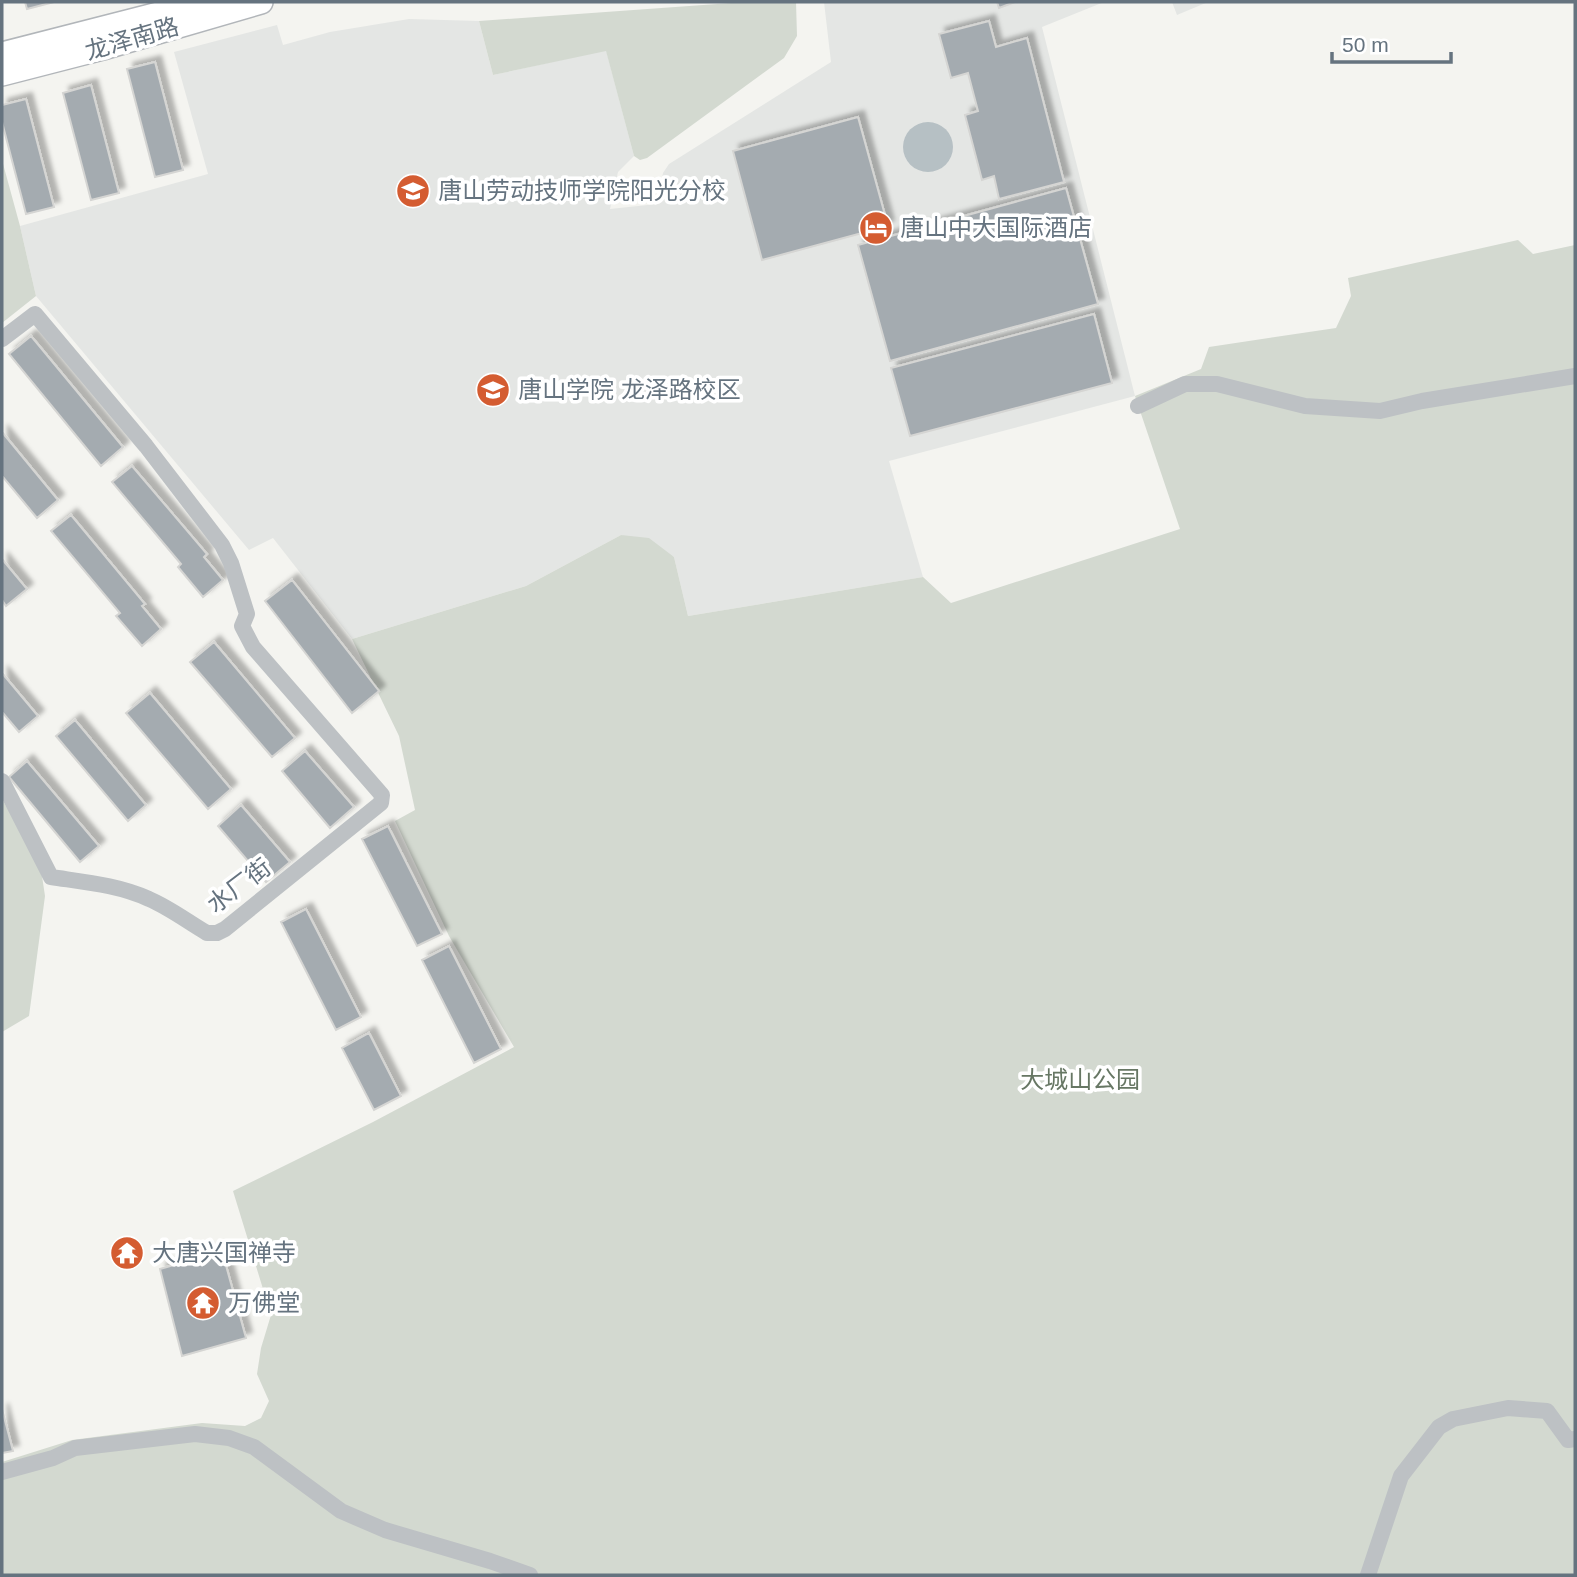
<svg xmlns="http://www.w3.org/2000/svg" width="1577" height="1577" font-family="Arial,'Noto Sans SC',sans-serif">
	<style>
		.built { fill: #e4e6e4 }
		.green { fill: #d3d9d0 }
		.water { fill: #b6c0c4 }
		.building { fill: #a4abb0; stroke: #d5d5d3; stroke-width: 2; filter: url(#shadow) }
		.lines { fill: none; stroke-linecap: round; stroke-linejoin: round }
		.secondary-casing { stroke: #b2b6ba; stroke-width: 26 }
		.minor { stroke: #bdc1c4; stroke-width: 16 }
		.secondary { stroke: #fff; stroke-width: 23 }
		.labels { text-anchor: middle; stroke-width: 7; stroke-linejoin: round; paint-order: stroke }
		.street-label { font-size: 24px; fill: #65737f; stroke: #fff }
		.poi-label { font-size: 24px; fill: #65737f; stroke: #fff; text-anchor: start }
		.park-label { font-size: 24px; fill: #677764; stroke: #fff }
	</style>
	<defs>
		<filter id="shadow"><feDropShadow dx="6" dy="-6" stdDeviation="2" flood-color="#0004"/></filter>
	</defs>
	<rect width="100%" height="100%" fill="#f4f4f0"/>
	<path class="built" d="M824,2H1104L1042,27L1135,396L889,461L923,577L688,616L674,557L621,535L526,586L352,639L273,538L249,550L36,296L20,226L208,174L174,52L277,25L283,45L330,32L409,19L479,21L493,75L606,50L634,156L618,172L610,209L657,204L663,173L669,164L831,62Z
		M1172,2H1208L1177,15Z"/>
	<path class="green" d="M745,2H796L797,36L784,58L647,158L640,160L634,156L606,51L493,75L479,21Z
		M2,160L20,226L36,296L2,323Z
		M1518,240L1533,254L1575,245V1575H2V1462L72,1440L202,1423L245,1426L261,1418L269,1401L257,1374L261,1348L271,1315L233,1191L373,1122L514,1047L449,936L395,821L415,810L399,736L352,639L526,586L621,535L649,538L674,557L688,616L923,577L951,603L1180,529L1135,396L1201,369L1209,347L1336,328L1351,296L1348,278Z
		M2,799L30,847L42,876L45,896L29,1016L2,1032Z"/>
	<path class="water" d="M903 147a25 25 0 1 1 50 0a25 25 0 1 1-50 0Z"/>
	<path class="building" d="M25,2H54L27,9Z
		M997,2H1015L999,8Z
		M989,21L996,47L1027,38L1064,182L999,199L994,176L982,180L965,115L978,111L968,73L951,78L939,34Z
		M155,62L183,170L155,177L127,69Z
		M91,85L119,193L91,200L63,93Z
		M26,99L54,207L26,214L2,122V105Z
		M858,117L888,226L762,260L733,151Z
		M1066,188L1098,304L890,361L858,245Z
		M1094,314L1112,383L910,436L891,368Z
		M31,336L123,447L101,466L9,354Z
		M2,432L58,500L37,518L2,476Z
		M132,466L207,554L204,557L223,580L203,597L178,567L181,564L112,482Z
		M71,515L145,604L142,606L161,629L142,646L116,616L120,613L51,531Z
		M2,559L27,589L6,606L2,600Z
		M292,580L379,691L352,713L265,601Z
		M214,642L295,738L272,757L190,662Z
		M2,673L38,716L19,732L2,712Z
		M150,693L231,789L208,809L126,713Z
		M75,720L146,805L128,821L56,736Z
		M305,751L354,807L330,828L282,771Z
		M27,761L99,846L80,862L9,777Z
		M241,805L290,862L266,882L218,826Z
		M388,826L442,934L417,946L362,839Z
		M306,909L361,1017L336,1030L281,922Z
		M449,946L501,1049L474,1063L422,960Z
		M369,1033L401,1096L374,1110L342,1048Z
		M222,1251L246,1338L182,1356L160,1269Z
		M2,1409L13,1451L2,1453Z"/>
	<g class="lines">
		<g class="secondary-casing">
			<path id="secondary" d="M2,54L205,2
				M2,74L103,48L261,2"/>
		</g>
		<path class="minor" d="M2,339L35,314L146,446L222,545L231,563L247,614L242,626L253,647L382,795L381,803L225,929L217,933H207C188,922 170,908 149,899C119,885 84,882 51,877L2,781
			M1138,406L1185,384H1217L1305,406L1380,411L1422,401L1575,376
			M2,1472L53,1458L75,1448L195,1434L229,1438L254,1447L341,1511L385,1530L490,1561L530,1575
			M1368,1575L1401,1476L1439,1427L1453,1419L1508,1408L1547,1411L1568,1440L1575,1439"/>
		<use href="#secondary" class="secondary"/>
	</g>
	<defs>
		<g id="university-disc" transform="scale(1.75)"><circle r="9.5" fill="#d45c31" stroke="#fff"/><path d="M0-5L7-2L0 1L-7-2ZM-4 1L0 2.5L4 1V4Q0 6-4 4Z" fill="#fff"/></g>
		<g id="hotel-disc" transform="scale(1.75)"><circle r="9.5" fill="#d45c31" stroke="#fff"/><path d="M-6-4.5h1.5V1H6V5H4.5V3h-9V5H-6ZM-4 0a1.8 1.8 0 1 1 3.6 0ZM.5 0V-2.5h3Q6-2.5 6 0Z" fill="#fff"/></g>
		<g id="temple-disc" transform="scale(1.75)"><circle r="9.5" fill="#d45c31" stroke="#fff"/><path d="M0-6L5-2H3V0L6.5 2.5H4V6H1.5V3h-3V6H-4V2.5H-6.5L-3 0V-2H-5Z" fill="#fff"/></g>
	</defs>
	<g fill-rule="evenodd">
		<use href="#university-disc" x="413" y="191"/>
		<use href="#hotel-disc" x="876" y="228"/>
		<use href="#university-disc" x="493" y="390"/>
		<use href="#temple-disc" x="127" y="1253"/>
		<use href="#temple-disc" x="203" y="1303"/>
	</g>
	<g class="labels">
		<g class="street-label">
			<text transform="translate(132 39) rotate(-16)" y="8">龙泽南路</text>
			<text transform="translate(239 886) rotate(-37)" y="8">水厂街</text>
		</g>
		<g class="poi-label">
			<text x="438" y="199">唐山劳动技师学院阳光分校</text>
			<text x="900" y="236">唐山中大国际酒店</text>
			<text x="518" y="398">唐山学院 龙泽路校区</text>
			<text x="152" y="1261">大唐兴国禅寺</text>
			<text x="228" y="1311">万佛堂</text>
		</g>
		<g class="park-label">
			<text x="1080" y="1088">大城山公园</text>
		</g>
	</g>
	<rect width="1577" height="1577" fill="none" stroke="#65737f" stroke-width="7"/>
	<path d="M1332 52v10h119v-10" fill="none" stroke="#65737f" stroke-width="3.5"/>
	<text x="1342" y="52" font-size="21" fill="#65737f" stroke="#ffffff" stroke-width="5" paint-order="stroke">50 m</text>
</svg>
